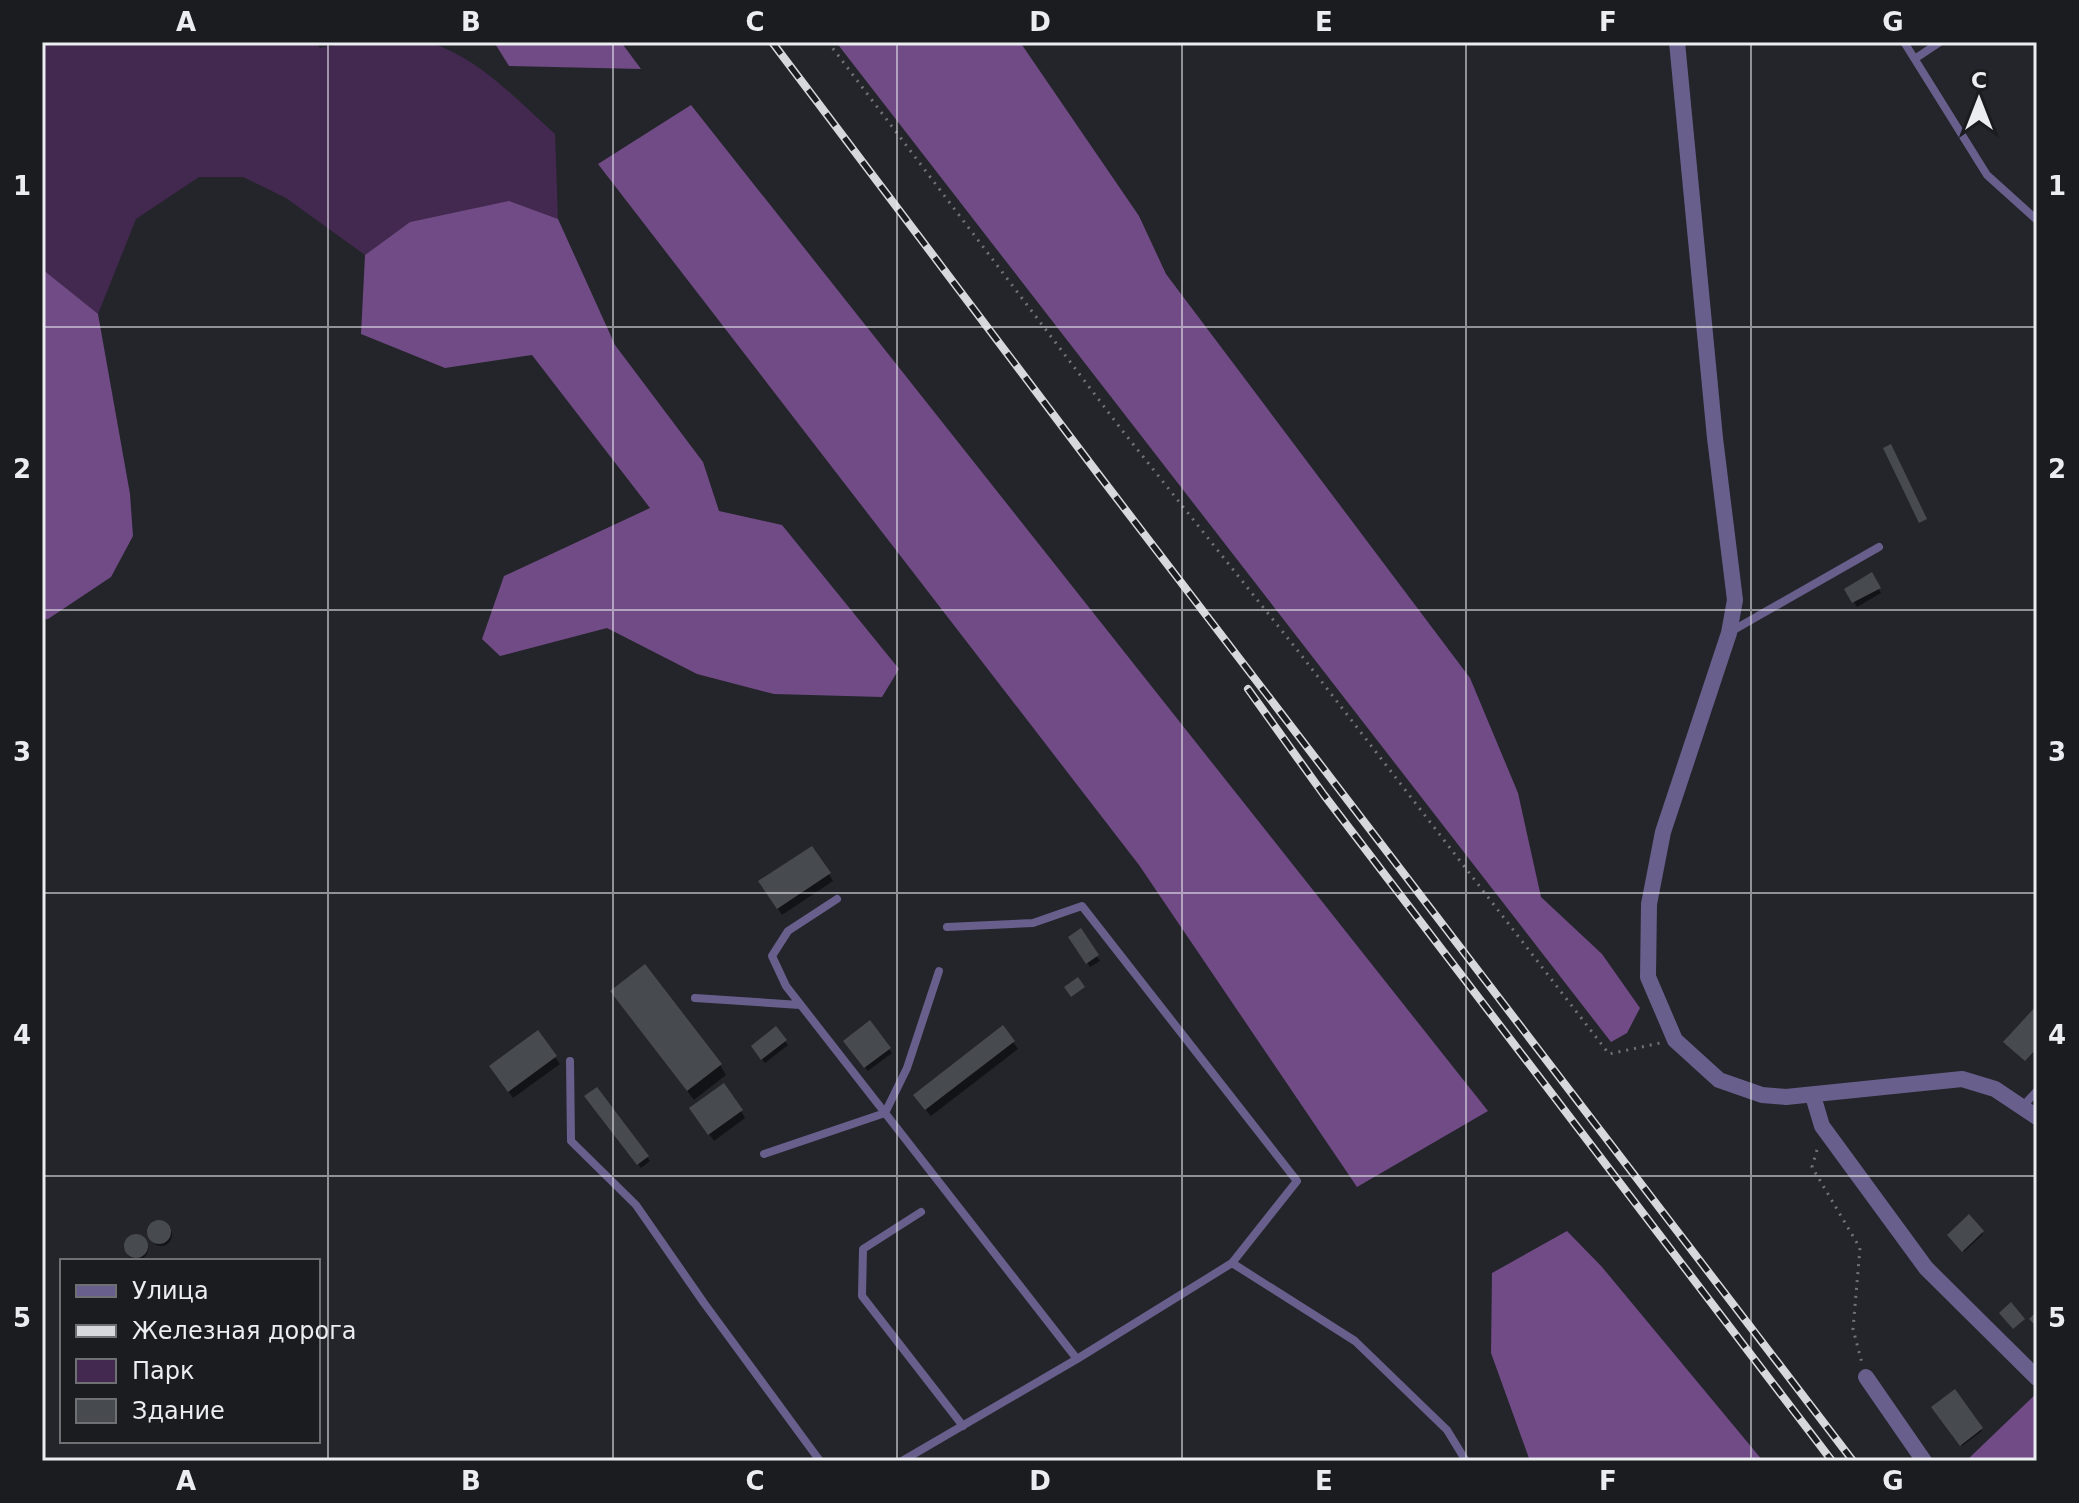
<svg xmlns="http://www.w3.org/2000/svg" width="2079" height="1503" font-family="'DejaVu Sans',sans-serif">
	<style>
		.green { fill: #432950 }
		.forest { fill: #714b85 }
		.shadow { fill: #0007 }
		.building { fill: #474b50 }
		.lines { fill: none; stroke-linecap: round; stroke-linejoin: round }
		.path { stroke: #717377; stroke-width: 3; stroke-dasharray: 2 6; stroke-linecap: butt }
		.service { stroke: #685f8c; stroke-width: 8 }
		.minor { stroke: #685f8c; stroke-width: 16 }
		.rail-casing { stroke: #d6d8db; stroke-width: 8 }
		.rail { stroke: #1a1c20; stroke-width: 5; stroke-dasharray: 15; stroke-linecap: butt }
		.grid { fill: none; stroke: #ebedf0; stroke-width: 2; stroke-opacity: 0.55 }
		.neatline { fill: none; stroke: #ebedf0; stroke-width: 3 }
		.grid-label { font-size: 26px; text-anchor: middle; font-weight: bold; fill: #ebedf0 }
	</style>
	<rect width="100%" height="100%" fill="#23252a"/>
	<path class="green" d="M42,42H316L320,48C343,43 409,36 431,43C479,58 518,101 555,134L558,219L509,202L410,222L365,255L286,198L243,177H199L136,219L98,314L71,402L42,450Z"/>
	<path class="forest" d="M494,42H621L641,69L509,66Z
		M836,42H1020L1139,216L1166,274L1470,678L1518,793L1541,897L1602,954L1640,1008L1627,1033L1611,1042Z
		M691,105L1488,1111L1357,1187L1139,865L598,164Z
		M509,201L558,219L615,345L703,462L719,511L782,525L899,669L882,697L774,694L697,674L607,628L500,656L482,639L504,576L650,508L532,355L445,368L361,334L365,255L410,222Z
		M42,269L98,314L130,494L133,536L111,577L48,619L42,620Z
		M1567,1231L1602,1267L1763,1461H1530L1491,1353L1492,1273Z
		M2037,1393V1461H1966Z"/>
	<path class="shadow" d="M1871,575L1881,593L1857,607L1847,589Z
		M829,874L833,881L782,915L765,889Z
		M1080,931L1100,961L1090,967L1070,937Z
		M612,992L720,1065L726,1075L694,1100Z
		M1003,1028L1018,1049L931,1116L920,1103Z
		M785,1041L788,1045L765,1063L756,1051Z
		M848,1046L889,1049L892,1053L868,1071Z
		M555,1057L560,1064L513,1098L495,1073Z
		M589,1101L647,1157L650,1161L641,1168Z
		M741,1111L745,1118L714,1141L696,1116Z
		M1969,1217L1983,1234L1964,1252L1949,1235Z
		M150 1235a11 11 0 1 1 22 0a11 11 0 1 1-22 0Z
		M126 1249a11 11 0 1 1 22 0a11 11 0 1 1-22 0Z
		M1954,1392L1982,1431L1962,1446L1933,1407Z"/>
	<path class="building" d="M1891,444L1927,519L1919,523L1883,448Z
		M1872,572L1881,588L1852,603L1844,589Z
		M812,846L831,873L777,909L758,881Z
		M1081,928L1099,955L1086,964L1068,937Z
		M645,964L722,1064L687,1091L610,991Z
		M1078,977L1085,987L1071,997L1064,987Z
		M2037,1005V1048L2025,1061L2003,1042Z
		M870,1020L891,1048L864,1068L843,1041Z
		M1003,1025L1015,1041L925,1110L913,1095Z
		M776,1026L787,1040L761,1060L751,1046Z
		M538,1030L557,1056L508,1092L489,1066Z
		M724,1083L743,1110L708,1135L689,1108Z
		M597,1087L649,1156L637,1165L584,1096Z
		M1969,1214L1984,1231L1962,1252L1947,1235Z
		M147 1232a12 12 0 1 1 24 0a12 12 0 1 1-24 0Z
		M124 1246a12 12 0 1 1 24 0a12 12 0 1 1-24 0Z
		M2011,1302L2025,1319L2013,1329L1999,1313Z
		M2037,1311V1327L2029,1319Z
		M1955,1389L1983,1428L1960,1446L1931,1407Z"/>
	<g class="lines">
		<path class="path" d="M828,42L1121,429L1298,651L1609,1054L1660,1043
			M1817,1150L1812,1167L1860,1248L1853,1329L1862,1363"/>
		<path class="service" d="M1904,42L1987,175L2037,220
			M1916,58L1940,42
			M1730,632L1879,547
			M837,899L788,931L772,956L786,986L1077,1359L902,1461
			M947,927L1033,923L1082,906L1297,1181L1232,1263
			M695,998L800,1005
			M570,1061L571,1141L636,1205L704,1303L820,1461
			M2023,1106L2037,1091
			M764,1154L885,1113L907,1068L939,971
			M921,1212L863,1249L862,1296L963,1426
			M1077,1359L1232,1263L1355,1341L1447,1430L1466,1461"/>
		<path class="minor" d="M1677,42L1715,438L1735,600L1729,633L1663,832L1649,904L1648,977L1675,1040L1719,1080L1762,1095L1786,1097L1962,1079L1995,1089L2037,1117
			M1813,1096L1822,1126L1926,1268L2037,1378
			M1866,1377L1924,1461"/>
		<g class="rail-casing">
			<path id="rail" d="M772,42L1102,479L1853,1461
				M1248,689L1324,795L1832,1461"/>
		</g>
		<use href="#rail" class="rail"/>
	</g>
	<path class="grid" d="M328,42V1461M613,42V1461M897,42V1461M1182,42V1461M1466,42V1461M1751,42V1461M42,327H2037M42,610H2037M42,893H2037M42,1176H2037"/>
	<rect width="2079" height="1503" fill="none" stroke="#1a1c20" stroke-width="88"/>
	<rect x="60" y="1259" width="260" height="184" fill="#1a1c20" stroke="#6e7073" stroke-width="2"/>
	<rect x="76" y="1285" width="40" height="12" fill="#685f8c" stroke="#6e7073" stroke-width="2"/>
	<text x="132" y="1299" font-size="24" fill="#ebedf0">Улица</text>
	<rect x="76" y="1325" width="40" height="12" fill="#d6d8db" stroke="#6e7073" stroke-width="2"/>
	<text x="132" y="1339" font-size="24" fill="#ebedf0">Железная дорога</text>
	<rect x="76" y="1359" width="40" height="24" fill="#432950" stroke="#6e7073" stroke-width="2"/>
	<text x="132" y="1379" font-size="24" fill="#ebedf0">Парк</text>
	<rect x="76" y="1399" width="40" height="24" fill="#474b50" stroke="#6e7073" stroke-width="2"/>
	<text x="132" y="1419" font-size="24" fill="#ebedf0">Здание</text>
	<g transform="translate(1979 100)" stroke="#1a1c20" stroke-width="6" paint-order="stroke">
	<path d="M0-6L14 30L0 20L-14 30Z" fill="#ebedf0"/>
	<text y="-12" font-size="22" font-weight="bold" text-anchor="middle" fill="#ebedf0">С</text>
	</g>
	<rect x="44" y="44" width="1991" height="1415" class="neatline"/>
	<g class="grid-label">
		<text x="186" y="31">A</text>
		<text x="471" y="31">B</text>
		<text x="755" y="31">C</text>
		<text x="1040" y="31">D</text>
		<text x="1324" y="31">E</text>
		<text x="1608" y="31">F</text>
		<text x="1893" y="31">G</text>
		<text x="22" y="195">1</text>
		<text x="2057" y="195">1</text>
		<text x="22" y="478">2</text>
		<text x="2057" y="478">2</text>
		<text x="22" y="761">3</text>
		<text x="2057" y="761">3</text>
		<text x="22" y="1044">4</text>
		<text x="2057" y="1044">4</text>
		<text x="22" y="1327">5</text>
		<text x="2057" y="1327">5</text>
		<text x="186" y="1490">A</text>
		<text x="471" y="1490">B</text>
		<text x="755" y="1490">C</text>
		<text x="1040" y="1490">D</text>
		<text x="1324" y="1490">E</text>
		<text x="1608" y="1490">F</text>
		<text x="1893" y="1490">G</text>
	</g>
</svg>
